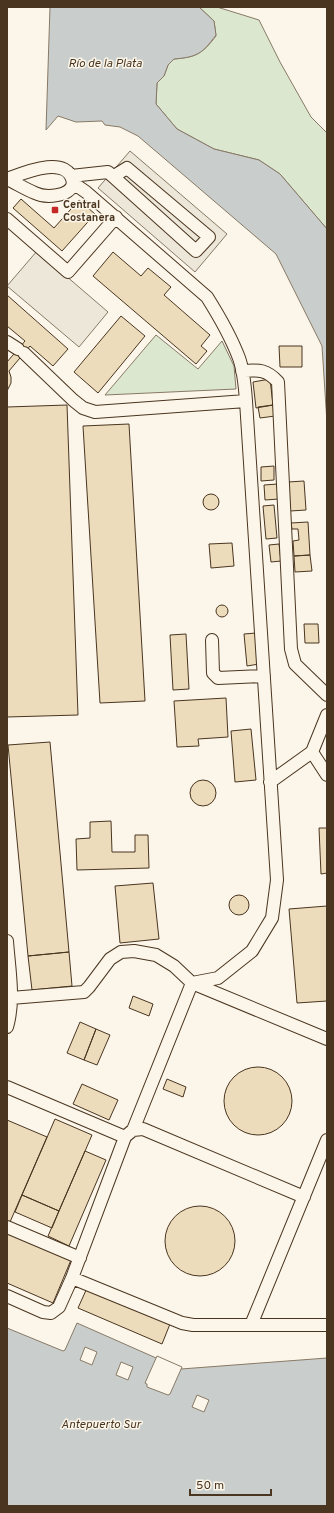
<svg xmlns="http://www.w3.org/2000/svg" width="334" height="1513" font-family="Overpass,sans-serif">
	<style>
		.green { fill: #dce7d0; stroke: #887966 }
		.parking { fill: #ede7d9; stroke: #887966 }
		.water { fill: #c9cecd; stroke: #887966 }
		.pier { fill: #fbf6e9; stroke: #887966 }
		.building { fill: #ecdcbc; stroke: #4a3520 }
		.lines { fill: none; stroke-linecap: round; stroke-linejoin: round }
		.minor-casing { stroke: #4a3520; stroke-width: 14 }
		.minor { stroke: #fbf6e9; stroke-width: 12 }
		.poi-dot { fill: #c62828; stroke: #fbf6e9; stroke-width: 1.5 }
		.labels { text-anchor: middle; stroke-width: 3; stroke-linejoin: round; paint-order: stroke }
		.poi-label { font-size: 11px; font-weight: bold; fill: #4a3520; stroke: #fbf6e9; text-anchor: start }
		.water-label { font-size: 12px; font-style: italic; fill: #4a3520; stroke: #fbf6e9 }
	</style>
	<rect width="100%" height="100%" fill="#fbf6e9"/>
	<path class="green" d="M199,7H217L259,20L280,62L311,117L327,133V229L280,174L259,160L214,149L177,129L156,104L157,83L164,76L168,65L174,59C197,57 202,54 216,36L214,21Z
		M156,335L198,369L222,341L234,366L236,389L105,395Z"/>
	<path class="parking" d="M130,151L227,234L195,272L98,188Z
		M37,251L108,312L79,347L7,286Z"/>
	<path class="water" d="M50,7H199L214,21L216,35C202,54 197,57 174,59L168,65L164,76L157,83L156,104L177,129L214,149L259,160L280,174L327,229V423L322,346L276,254L138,136L120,127L105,125L102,121L76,122L58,116L46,130Z
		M77,1323L181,1369L327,1358V1506H7V1328L63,1351L65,1350Z"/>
	<path class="pier" d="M85,1347L97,1352L92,1365L80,1360Z
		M157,1356L182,1367L170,1394L168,1395L147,1387V1384L145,1383Z
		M121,1362L133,1367L128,1380L116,1375Z
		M197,1395L209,1400L204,1412L192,1407Z"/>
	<path class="building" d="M21,199L54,228L79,200L95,214L62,251L13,208Z
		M113,252L141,276L148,268L171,287L164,295L210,335L201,346L207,351L196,364L93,276Z
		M7,295L68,349L53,366L30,346L9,371L11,377V383L7,391V362L25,341L7,326Z
		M121,316L145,336L98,393L74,372Z
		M279,346H302V367H280Z
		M270,379L273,405L256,408L253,382Z
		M67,405L78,715L7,717V407Z
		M273,405L275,416L260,418L258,407Z
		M129,424L145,701L100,703L83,426Z
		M274,466V480L261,481V467Z
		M304,481L306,510L290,511L288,482Z
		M278,484L279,499L265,500L264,485Z
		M203 502a8 8 0 1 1 16 0a8 8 0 1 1-16 0Z
		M274,505L277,538L266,539L263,506Z
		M308,522L310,555L294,556L293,541L299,540L298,529H292L291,523Z
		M232,543L234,566L211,568L209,544Z
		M279,544L281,561L271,562L269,545Z
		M310,555L312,571L295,572L294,556Z
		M216 611a6 6 0 1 1 12 0a6 6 0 1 1-12 0Z
		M304,624H318L319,643H305Z
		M256,633L259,664L247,666L244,634Z
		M186,634L189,689L173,690L170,635Z
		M226,698L228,737L198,739L199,746L177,747L174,701Z
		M251,729L256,780L235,782L231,731Z
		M50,742L69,952L28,956L8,745Z
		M190 793a13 13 0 1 1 26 0a13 13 0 1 1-26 0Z
		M111,821L112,852H135V835H148L149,868L77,870L76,839L90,838V822Z
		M319,828H327V873L321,874Z
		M153,883L159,939L120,943L115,886Z
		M229 905a10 10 0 1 1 20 0a10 10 0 1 1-20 0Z
		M327,906V1001L297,1003L289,909Z
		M69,952L72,986L32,990L28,956Z
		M133,996L153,1004L149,1016L129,1008Z
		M80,1022L96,1029L84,1060L67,1053Z
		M96,1029L110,1035L97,1065L84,1060Z
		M224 1101a34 34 0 1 1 68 0a34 34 0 1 1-68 0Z
		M167,1079L186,1087L183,1097L163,1089Z
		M82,1084L118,1100L109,1120L73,1104Z
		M55,1119L92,1135L59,1211L22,1195Z
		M7,1120L47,1137L10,1222L7,1221Z
		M85,1151L106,1160L69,1246L48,1236Z
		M22,1195L59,1211L52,1228L15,1212Z
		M165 1241a35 35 0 1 1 70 0a35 35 0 1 1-70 0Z
		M7,1233L71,1260L53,1303L7,1283Z
		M87,1288L170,1324L162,1344L78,1308Z"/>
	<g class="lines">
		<g class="minor-casing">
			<path id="minor" d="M71,176L108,172L196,251L209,237L127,168L114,176
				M7,179C16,183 25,189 35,193C45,198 71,197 73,183C69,153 23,173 7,179
				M73,183L86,192L207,297C219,316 231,337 239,358C244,372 245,387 246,401L277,880L272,918L252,951L218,978L192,983L133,1130
				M7,219L68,272L116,217
				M7,342L18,349
				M24,353L73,400L83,408L95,412L246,401
				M242,371C259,370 266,369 278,382L291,649L295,664L327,695
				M212,640L213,673L218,678L264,676
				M327,715L312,752L327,775
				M270,782L312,752
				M7,941C9,969 15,1000 7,1027
				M11,998L84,992L89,987L110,959L121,952L134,951L156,955L174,966L192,983L327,1039
				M7,1087L125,1137L72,1278L182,1323L193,1325H327
				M127,1135L133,1130L143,1129L304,1197
				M7,1227L80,1258
				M7,1296L43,1312L51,1313L59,1307L72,1278
				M251,1325L327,1140"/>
		</g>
		<use href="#minor" class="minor"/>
	</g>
	<rect class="poi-dot" x="51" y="206" width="8" height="8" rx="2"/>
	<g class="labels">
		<g class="poi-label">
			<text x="63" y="208">Central<tspan x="63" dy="13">Costanera</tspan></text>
		</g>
		<g class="water-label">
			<text x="105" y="67">Río de la Plata</text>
			<text x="101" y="1428">Antepuerto Sur</text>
		</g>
	</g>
	<rect width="334" height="1513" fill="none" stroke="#4a3520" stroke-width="16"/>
	<path d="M190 1489v6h81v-6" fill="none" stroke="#4a3520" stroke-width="2"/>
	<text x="196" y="1489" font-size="12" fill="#4a3520" stroke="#fbf6e9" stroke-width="3" paint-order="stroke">50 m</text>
</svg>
